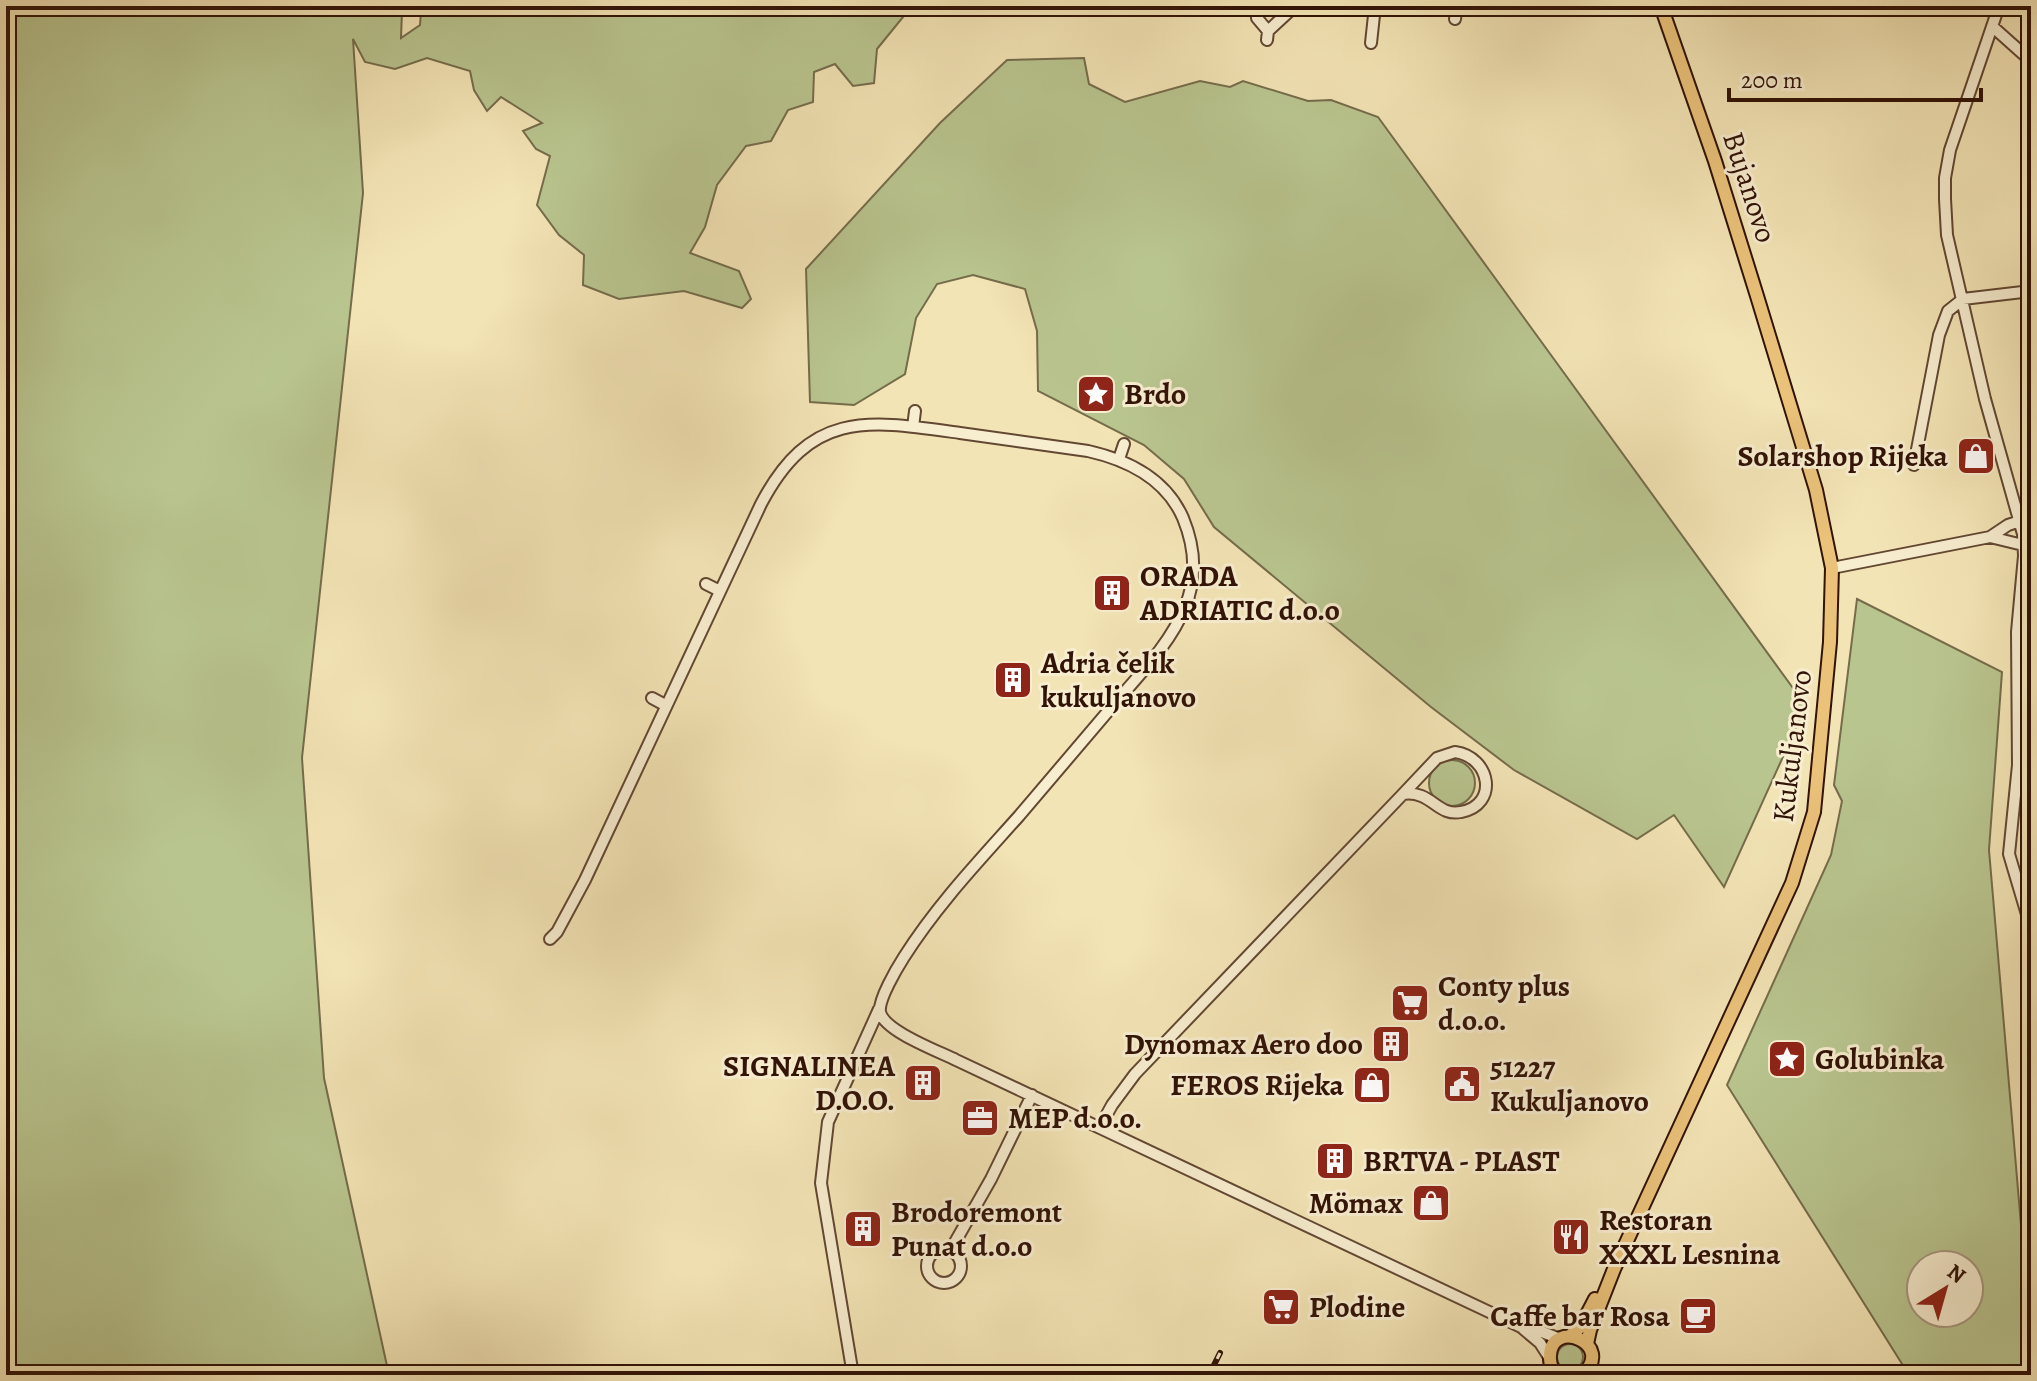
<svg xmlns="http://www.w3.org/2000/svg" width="2037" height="1381" font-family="Alegreya,serif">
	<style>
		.green { fill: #b9c58f; stroke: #756c4b; stroke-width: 2; fill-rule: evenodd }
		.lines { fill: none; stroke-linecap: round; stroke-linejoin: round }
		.minor-casing { stroke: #624732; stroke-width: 14 }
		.major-casing { stroke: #311307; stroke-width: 16 }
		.minor { stroke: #f7edcf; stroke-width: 10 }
		.major { stroke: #eac27a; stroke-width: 12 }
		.rail-casing { stroke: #311307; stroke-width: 6 }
		.rail { stroke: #f7edcf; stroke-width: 3; stroke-dasharray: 9; stroke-linecap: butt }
		.labels { text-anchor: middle; stroke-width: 6; stroke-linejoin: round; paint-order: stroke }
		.street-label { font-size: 30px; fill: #311307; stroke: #f7edcf }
		.poi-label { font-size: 30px; font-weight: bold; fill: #311307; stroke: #f7edcf; text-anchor: start }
	</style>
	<rect width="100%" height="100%" fill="#f3e4b5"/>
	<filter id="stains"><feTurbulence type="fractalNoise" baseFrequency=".0025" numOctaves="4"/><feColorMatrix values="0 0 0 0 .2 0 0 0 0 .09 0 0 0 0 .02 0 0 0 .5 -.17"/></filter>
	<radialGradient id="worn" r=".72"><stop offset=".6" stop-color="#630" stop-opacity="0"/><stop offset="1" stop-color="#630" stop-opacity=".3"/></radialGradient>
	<path class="green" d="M6,6H407L402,11L401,38L420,25L421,12L425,6H912L877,49L874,83L853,86L835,64L814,72L813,102L788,110L771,141L746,146L717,185L705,227L690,253L739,271L751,299L742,308L684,291L619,299L583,285L584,255L559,235L537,205L550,156L536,149L523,131L542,123L501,97L487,111L474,90L470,71L427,58L395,69L365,62L353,39L363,193L302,758L324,1078L389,1375H6Z
		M1084,58L1089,84L1125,102L1200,81L1230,87L1243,81L1308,101L1331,100L1378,117L1806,706L1724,887L1674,815L1637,839L1514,770L1431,707L1214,527L1184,479L1144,445L1038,391L1037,331L1025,289L973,275L937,284L916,318L905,374L854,405L810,402L806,269L940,123L1007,60Z
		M1857,599L2002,672L1989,850L2031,1342V1375H1909L1727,1085L1831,855L1842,801L1834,785ZM1969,1265V1313H1921V1265Z
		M1429 783a23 23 0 1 1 46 0a23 23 0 1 1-46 0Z
		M1557 1357a13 13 0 1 1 26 0a13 13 0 1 1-26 0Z"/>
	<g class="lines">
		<g class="minor-casing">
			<path id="minor" d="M1256,6L1257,18L1268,31
				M1999,6L1950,150L1945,178V199L1947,235L1985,399L2023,534L2024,556L2017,632L2018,765L2009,854L2031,928
				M1455,19L1457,6
				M1993,27L2031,61
				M1267,40L1268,31L1295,6
				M1371,43L1375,6
				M913,427L915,411
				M1119,459L1124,444
				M1914,465L1939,335L1948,311L1963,299L2031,291
				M1990,537L2008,525L2020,521
				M1832,568L1990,537L2023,545
				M706,584L720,591
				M652,698L665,705
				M1455,752C1491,757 1499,805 1461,812C1437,817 1432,790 1403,794L1437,758Z
				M550,939L557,932L585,880L761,504C811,409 868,420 960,433C1003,439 1045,445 1088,451C1128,460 1166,479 1183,518C1195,547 1197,578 1185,607C1170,645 1136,678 1110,709C1079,745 1049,781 1019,816C978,862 937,905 904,957C897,968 878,1000 880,1012C884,1031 938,1051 956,1060L1521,1327L1540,1343L1549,1357
				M1100,1127L1112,1105L1135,1074L1403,794
				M927 1266a17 17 0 1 1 34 0a17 17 0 1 1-34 0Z
				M950,1251L991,1179L1032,1095
				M1521,1327L1532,1328L1560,1339
				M853,1375L821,1183L828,1122L879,1009"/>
		</g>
		<g class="major-casing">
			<path id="major" d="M1570,1336L1581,1326L1595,1299
				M1587,1344L1590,1330L1614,1269L1792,883L1814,812L1830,642L1832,568L1816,490L1757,296L1715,161L1661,6
				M1554,1375C1553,1369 1549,1363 1550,1356C1551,1317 1617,1344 1582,1375"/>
		</g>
		<use href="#minor" class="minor"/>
		<use href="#major" class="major"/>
		<g class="rail-casing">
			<path id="rail" d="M1209,1375L1220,1353"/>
		</g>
		<use href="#rail" class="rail"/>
	</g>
	<defs>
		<g id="sight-square" transform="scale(2)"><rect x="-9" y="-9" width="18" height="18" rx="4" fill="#8f2418" stroke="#f7edcf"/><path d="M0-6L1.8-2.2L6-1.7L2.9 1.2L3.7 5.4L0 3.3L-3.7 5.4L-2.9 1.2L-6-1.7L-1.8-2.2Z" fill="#fff"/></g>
		<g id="shop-square" transform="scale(2)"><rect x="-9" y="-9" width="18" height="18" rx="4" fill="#8f2418" stroke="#f7edcf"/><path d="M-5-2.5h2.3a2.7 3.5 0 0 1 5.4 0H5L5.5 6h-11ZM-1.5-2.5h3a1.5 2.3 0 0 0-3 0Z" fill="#fff"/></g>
		<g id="building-square" transform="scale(2)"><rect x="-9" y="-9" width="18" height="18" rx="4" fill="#8f2418" stroke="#f7edcf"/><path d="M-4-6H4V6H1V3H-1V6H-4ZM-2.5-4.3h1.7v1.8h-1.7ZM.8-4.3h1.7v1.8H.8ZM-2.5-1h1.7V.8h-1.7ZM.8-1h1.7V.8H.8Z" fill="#fff"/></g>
		<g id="supermarket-square" transform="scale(2)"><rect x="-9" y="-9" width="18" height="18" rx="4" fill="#8f2418" stroke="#f7edcf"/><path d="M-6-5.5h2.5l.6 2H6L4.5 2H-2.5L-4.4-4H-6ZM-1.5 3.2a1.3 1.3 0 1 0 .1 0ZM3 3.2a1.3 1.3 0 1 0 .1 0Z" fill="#fff"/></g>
		<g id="civic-square" transform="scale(2)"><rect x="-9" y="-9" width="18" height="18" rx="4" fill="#8f2418" stroke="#f7edcf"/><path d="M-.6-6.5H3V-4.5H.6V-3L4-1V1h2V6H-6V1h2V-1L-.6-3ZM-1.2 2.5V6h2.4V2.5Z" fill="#fff"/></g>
		<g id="office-square" transform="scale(2)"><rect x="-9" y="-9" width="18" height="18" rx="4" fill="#8f2418" stroke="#f7edcf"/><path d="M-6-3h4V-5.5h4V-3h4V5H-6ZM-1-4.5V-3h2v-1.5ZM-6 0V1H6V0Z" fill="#fff"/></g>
		<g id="restaurant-square" transform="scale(2)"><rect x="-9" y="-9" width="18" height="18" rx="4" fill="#8f2418" stroke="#f7edcf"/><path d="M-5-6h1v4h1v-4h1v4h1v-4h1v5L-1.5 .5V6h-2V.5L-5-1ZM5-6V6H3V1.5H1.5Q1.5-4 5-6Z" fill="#fff"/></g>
		<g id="cafe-square" transform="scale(2)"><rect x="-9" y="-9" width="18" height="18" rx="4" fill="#8f2418" stroke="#f7edcf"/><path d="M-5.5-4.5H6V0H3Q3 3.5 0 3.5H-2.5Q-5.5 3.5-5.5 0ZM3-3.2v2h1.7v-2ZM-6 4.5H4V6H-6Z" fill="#fff"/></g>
	</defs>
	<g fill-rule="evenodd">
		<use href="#sight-square" x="1096" y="394"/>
		<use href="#shop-square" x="1976" y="456"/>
		<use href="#building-square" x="1112" y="593"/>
		<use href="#building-square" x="1013" y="680"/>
		<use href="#supermarket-square" x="1410" y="1003"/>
		<use href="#building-square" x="1391" y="1044"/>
		<use href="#sight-square" x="1787" y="1059"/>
		<use href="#building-square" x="923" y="1083"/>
		<use href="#civic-square" x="1462" y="1084"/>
		<use href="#shop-square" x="1372" y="1085"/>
		<use href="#office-square" x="980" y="1118"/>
		<use href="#building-square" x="1335" y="1161"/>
		<use href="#shop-square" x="1431" y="1203"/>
		<use href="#building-square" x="863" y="1229"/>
		<use href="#restaurant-square" x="1571" y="1237"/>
		<use href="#supermarket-square" x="1281" y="1307"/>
		<use href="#cafe-square" x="1698" y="1316"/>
	</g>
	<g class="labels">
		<g class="street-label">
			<text transform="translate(1750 187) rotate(72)" y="10">Bujanovo</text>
			<text transform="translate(1792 746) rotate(-83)" y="10">Kukuljanovo</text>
		</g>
		<g class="poi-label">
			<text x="1124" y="404">Brdo</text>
			<text x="1948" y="466" text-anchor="end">Solarshop Rijeka</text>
			<text x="1140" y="586">ORADA<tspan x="1140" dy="34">ADRIATIC d.o.o</tspan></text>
			<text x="1041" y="673">Adria čelik<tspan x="1041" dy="34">kukuljanovo</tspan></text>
			<text x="1438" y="996">Conty plus<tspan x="1438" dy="34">d.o.o.</tspan></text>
			<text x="1363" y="1054" text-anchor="end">Dynomax Aero doo</text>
			<text x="1815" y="1069">Golubinka</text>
			<text x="895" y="1076" text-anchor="end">SIGNALINEA<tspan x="895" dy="34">D.O.O.</tspan></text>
			<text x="1490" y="1077">51227<tspan x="1490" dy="34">Kukuljanovo</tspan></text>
			<text x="1344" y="1095" text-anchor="end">FEROS Rijeka</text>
			<text x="1008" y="1128">MEP d.o.o.</text>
			<text x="1363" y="1171">BRTVA - PLAST</text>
			<text x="1403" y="1213" text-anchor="end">Mömax</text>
			<text x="891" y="1222">Brodoremont<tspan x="891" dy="34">Punat d.o.o</tspan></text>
			<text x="1599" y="1230">Restoran<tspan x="1599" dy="34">XXXL Lesnina</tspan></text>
			<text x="1309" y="1317">Plodine</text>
			<text x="1670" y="1326" text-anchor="end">Caffe bar Rosa</text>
		</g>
	</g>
	<rect width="2037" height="1381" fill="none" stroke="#f3e4b5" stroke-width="32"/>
	<rect x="8" y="8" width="2021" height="1365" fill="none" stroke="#311307" stroke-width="4"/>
	<rect x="16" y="16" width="2005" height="1349" fill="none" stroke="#311307" stroke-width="2"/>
	<g transform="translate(1945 1289) rotate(37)"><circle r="38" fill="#f7edcf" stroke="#a8967f" stroke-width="2"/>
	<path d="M0-6L14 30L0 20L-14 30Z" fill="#8f2418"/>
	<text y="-12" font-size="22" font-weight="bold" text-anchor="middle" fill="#311307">N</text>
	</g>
	<path d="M1729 88v12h252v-12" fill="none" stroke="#311307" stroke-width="4"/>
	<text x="1741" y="88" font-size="24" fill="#311307" stroke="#f7edcf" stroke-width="6" paint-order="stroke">200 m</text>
	<rect width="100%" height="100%" filter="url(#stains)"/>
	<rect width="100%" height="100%" fill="url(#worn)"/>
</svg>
